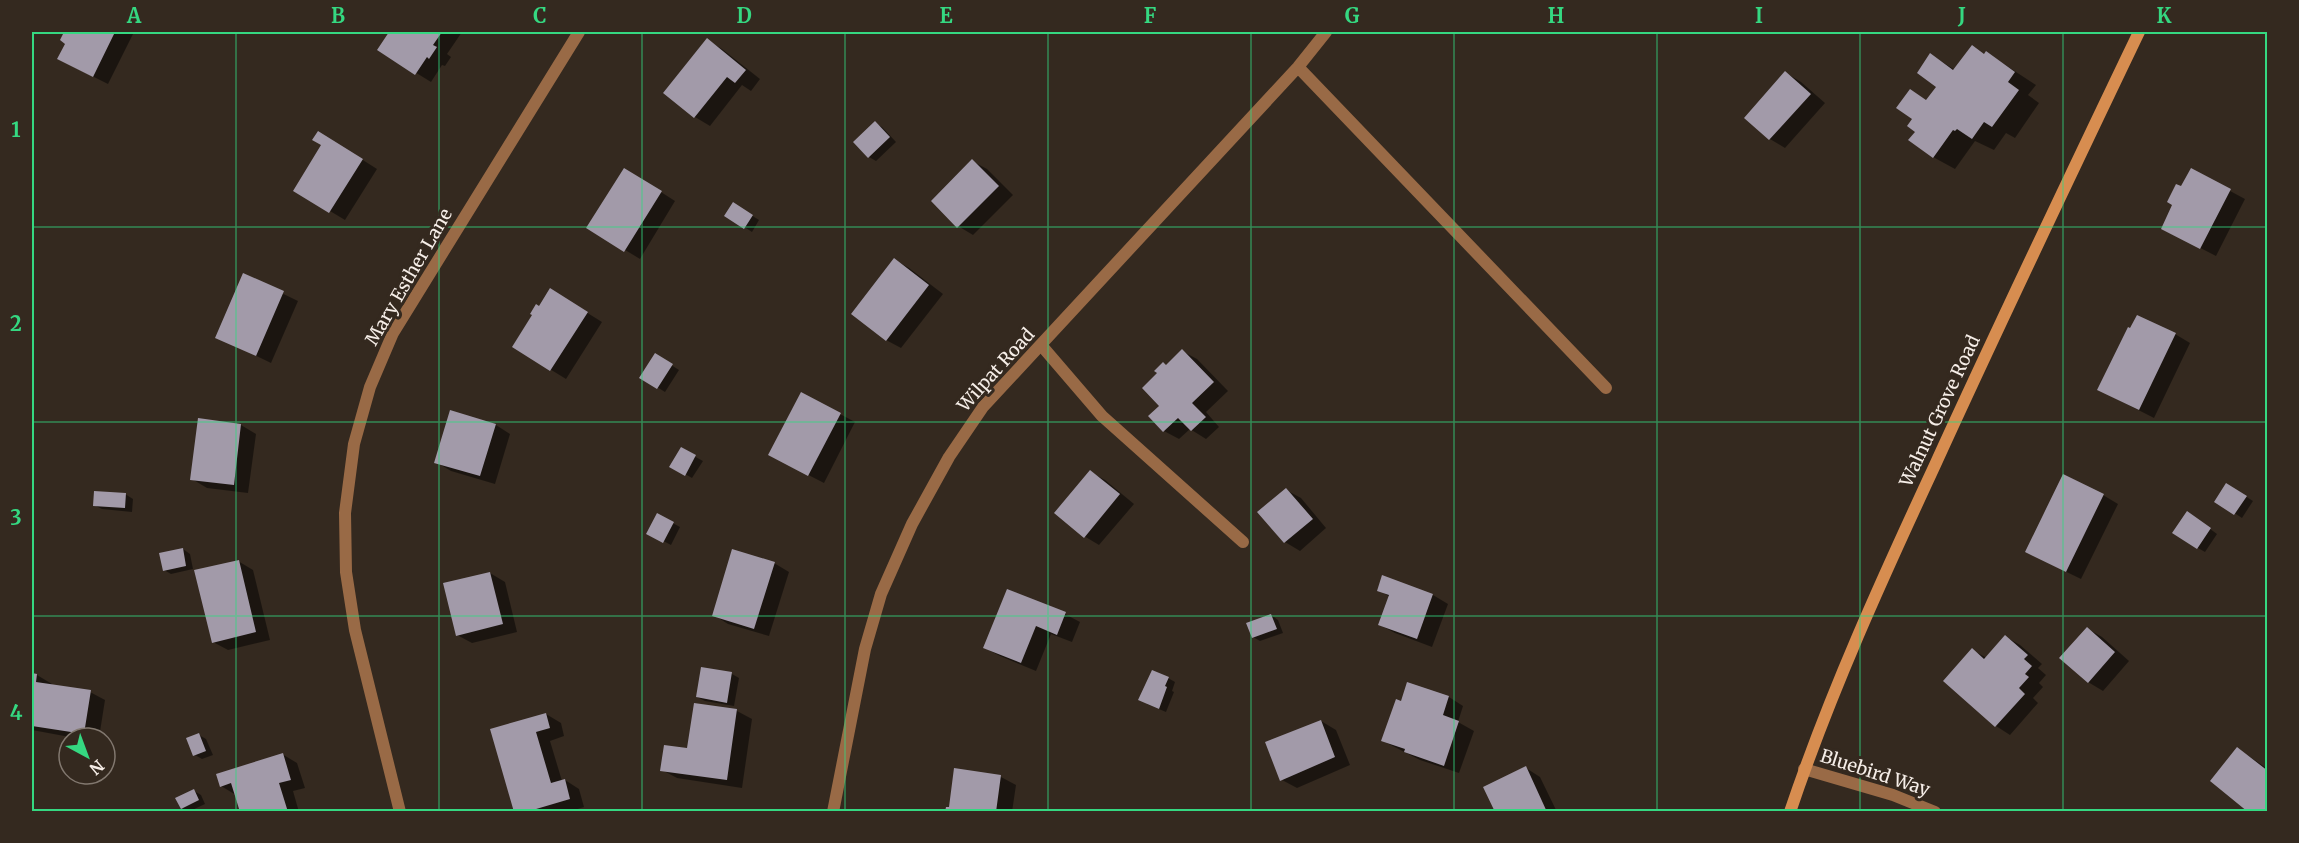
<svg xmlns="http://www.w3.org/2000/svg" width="2299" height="843" font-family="Merriweather,serif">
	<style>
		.shadow { fill: #0007 }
		.building { fill: #a29aa9 }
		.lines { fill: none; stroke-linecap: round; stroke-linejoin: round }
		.service { stroke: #996a46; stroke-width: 12 }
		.minor { stroke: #996a46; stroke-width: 12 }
		.secondary { stroke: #d78d50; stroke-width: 12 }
		.grid { fill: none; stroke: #35d881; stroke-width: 1.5; stroke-opacity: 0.55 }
		.labels { text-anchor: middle; stroke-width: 6; stroke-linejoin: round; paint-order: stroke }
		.street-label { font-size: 18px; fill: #f6eee8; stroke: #34291f }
		.neatline { fill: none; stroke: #35d881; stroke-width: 2 }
		.grid-label { font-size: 20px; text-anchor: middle; font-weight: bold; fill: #35d881 }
	</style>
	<rect width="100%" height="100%" fill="#34291f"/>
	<path class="shadow" d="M66,32H134L108,84L74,67L67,43L62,40Z
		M390,32H462L447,54L451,57L445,66L442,65L431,82L379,50Z
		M707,40L722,49L760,79L751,91L742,85L710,126L695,117L665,93Z
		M1987,53L2036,85L2028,95L2039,103L2015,138L2006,133L1994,150L1975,141L1955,169L1933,157L1914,119L1910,91L1927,101L1938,87L1931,55L1955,70Z
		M1786,73L1801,82L1825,103L1785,148L1770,139L1746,118Z
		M875,123L882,127L896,142L876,161L869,157Z
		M333,141L377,169L345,220L295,190Z
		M972,161L987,169L1013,195L973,235L958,226Z
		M2191,170L2245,199L2216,256L2177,236L2182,188Z
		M639,178L675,201L640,259L589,228Z
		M740,208L759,220L752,232L726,215Z
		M895,260L909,268L943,294L901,348L886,340Z
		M244,275L298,301L271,363L217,337Z
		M565,299L602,322L566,379L514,347L539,308Z
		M2131,330L2175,334L2190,343L2154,418L2099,390Z
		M1182,351L1197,359L1228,391L1206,412L1219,427L1206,439L1190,429L1179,439L1164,431L1159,373Z
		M662,359L679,370L665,392L641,377Z
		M451,412L496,425L510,434L495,484L451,471L436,462Z
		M840,414L855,422L824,483L785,463Z
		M241,425L256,434L248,493L207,488L192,479Z
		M681,449L703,461L692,478L671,466Z
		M1090,472L1105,480L1134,504L1099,545L1084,536Z
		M2234,489L2253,501L2242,518L2216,501Z
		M1286,490L1301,498L1326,528L1300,551L1285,542L1260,512Z
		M125,494L133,499L132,512L102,509L94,505Z
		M2103,495L2118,504L2081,579L2042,560Z
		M658,515L680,527L671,545L648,533Z
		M2194,517L2217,534L2205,552L2198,548Z
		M183,549L190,554L193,569L171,574L164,570Z
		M238,561L253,570L270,640L228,650L213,642Z
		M774,563L789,572L769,636L728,624L714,615Z
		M490,573L505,582L517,632L472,643L457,635Z
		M1383,577L1433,595L1448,604L1432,647L1395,633L1380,625L1390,597L1379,590Z
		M1008,591L1065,614L1080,622L1072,642L1051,634L1036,671L1000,656L985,648Z
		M1271,615L1278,620L1283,633L1260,641L1253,637Z
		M2088,629L2102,637L2129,661L2103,691L2088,682Z
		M2006,637L2020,645L2042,664L2038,668L2046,675L2039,683L2043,687L2033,698L2038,703L2010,735L1996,726L1972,650L1987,658Z
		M702,669L732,674L739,678L734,706L705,701L697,697Z
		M32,674L37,675L52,684L51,685L90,692L105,700L99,738H75L32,730Z
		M1168,678L1175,682L1172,691L1174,692L1166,712L1147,704Z
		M1449,697L1463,706L1458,722L1474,731L1459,773L1420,760L1383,741L1402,703Z
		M695,705L737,711L752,719L742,788L677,778L662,770L688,750Z
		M546,714L561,723L564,736L550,741L562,781L565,780L579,789L584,807L568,812H515L492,730Z
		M1321,721L1336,730L1350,765L1297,788L1282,780Z
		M199,735L206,739L213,755L202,759L195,755Z
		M2238,749L2268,769V812H2250Z
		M282,754L297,763L305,788L293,791L299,812H241L236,795L221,786Z
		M1526,768L1540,777L1557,812H1497Z
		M1001,777L1016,785L1012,812H947Z
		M194,791L201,795L205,804L188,812L182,808Z"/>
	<path class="building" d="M64,32H115L93,77L57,59L65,44L60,40Z
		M389,32H442L433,45L437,47L429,59L427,57L415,75L377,50Z
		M707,38L746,70L735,83L727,77L694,118L663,93Z
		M1972,45L1984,54L1986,51L2015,72L2008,82L2019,90L1992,127L1984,122L1972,139L1957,129L1955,131L1953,130L1933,158L1908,140L1915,132L1907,126L1912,119L1896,108L1910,89L1926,100L1936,87L1917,73L1930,53L1953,70Z
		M1785,71L1811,94L1769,140L1744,118Z
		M875,121L890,137L868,158L853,142Z
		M318,131L363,159L329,213L293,191L321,145L312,140Z
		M972,159L999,186L957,228L931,201Z
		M624,168L662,191L624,252L586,228Z
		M2191,168L2231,189L2200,249L2161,229L2172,205L2167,202L2176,184L2181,186Z
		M733,202L753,215L744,229L724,216Z
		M894,258L929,285L886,341L851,314Z
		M243,273L284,291L256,356L215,338Z
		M550,288L588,312L550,371L512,347L532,315L530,314L536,304L539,306Z
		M2137,315L2176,333L2139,410L2097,390L2128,327L2130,328Z
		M1182,349L1214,382L1192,403L1206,417L1191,431L1178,418L1163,432L1148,416L1159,406L1142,388L1157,373L1154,371L1163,362L1166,365Z
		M655,353L673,364L657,389L639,378Z
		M801,392L841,413L808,476L768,455Z
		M450,410L496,424L480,476L434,463Z
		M198,418L241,424L234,485L190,480Z
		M681,447L696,455L685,476L669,467Z
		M1090,470L1120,494L1084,538L1054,513Z
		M2063,474L2104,494L2066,572L2025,552Z
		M2226,483L2247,496L2234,515L2214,502Z
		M1286,488L1313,519L1284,543L1257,512Z
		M94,491L126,493L125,508L93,506Z
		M2187,511L2211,528L2197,549L2172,533Z
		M657,513L674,522L663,543L646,534Z
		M183,548L186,566L163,571L159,553Z
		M732,549L775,562L754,629L712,616Z
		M239,560L256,632L212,643L194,570Z
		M490,572L503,624L456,636L443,583Z
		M1382,575L1433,594L1417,639L1378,625L1389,595L1377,591Z
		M1007,589L1066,612L1057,635L1036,626L1021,663L983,648Z
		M1271,614L1277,629L1252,638L1246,623Z
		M2087,627L2115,652L2088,683L2059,658Z
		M2005,635L2028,655L2024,659L2032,666L2025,674L2029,677L2019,688L2025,694L1995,727L1943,681L1972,648L1984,659Z
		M701,667L732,672L727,703L696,697Z
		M1152,670L1169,677L1165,686L1167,687L1159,709L1138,700Z
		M32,673L37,674L36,682L91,690L84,734L32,726Z
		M1407,682L1449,696L1443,715L1459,721L1444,766L1404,752L1405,749L1381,741L1396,699L1401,701Z
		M694,703L737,709L727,780L660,771L664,745L687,748Z
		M546,713L550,728L536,732L551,783L565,779L570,799L526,812H514L490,729Z
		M1321,720L1335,757L1280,781L1265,742Z
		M199,733L206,751L193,756L186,738Z
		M2237,747L2268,771V806L2263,812H2248L2210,781Z
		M283,753L291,780L279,783L288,812H240L231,783L220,787L216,774Z
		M1526,766L1547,812H1495L1483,787Z
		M954,768L1001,775L996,812H945L946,807H949Z
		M194,789L199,800L181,809L175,798Z"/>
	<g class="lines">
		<path class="service" d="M1041,345L1102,416L1243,542"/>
		<path class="minor" d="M1298,67L1606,388
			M1804,769L1893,795L1935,812
			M400,812L355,630L346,572L345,513L354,444L370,387L393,333L579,32
			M833,812L865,649L881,594L912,524L949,457L983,407L1298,67L1326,32"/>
		<path class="secondary" d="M1790,812C1830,693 1882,579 1935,465C2001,320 2070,176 2139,32"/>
	</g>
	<path class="grid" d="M236,32V812M439,32V812M642,32V812M845,32V812M1048,32V812M1251,32V812M1454,32V812M1657,32V812M1860,32V812M2063,32V812M32,227H2268M32,422H2268M32,616H2268"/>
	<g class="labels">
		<g class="street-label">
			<text transform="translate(409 277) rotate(-60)" y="6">Mary Esther Lane</text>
			<text transform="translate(996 370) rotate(-48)" y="6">Wilpat Road</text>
			<text transform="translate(1940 411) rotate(-65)" y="6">Walnut Grove Road</text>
			<text transform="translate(1875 773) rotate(18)" y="6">Bluebird Way</text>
		</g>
	</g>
	<rect width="2299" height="843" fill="none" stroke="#34291f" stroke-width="66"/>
	<g transform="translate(87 756) rotate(139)"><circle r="28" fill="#34291f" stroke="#82786f" stroke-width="1.5"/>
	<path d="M0-4.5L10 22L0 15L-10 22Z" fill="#35d881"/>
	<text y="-9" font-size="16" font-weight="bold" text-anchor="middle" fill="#f6eee8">N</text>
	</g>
	<rect x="33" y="33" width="2233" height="777" class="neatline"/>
	<g class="grid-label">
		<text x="134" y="23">A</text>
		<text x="338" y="23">B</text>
		<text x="540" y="23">C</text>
		<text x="744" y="23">D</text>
		<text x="946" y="23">E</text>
		<text x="1150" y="23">F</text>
		<text x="1352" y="23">G</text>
		<text x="1556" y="23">H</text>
		<text x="1759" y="23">I</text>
		<text x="1962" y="23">J</text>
		<text x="2164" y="23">K</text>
		<text x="16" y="137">1</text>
		<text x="16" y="331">2</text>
		<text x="16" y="525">3</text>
		<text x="16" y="720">4</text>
	</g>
</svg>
